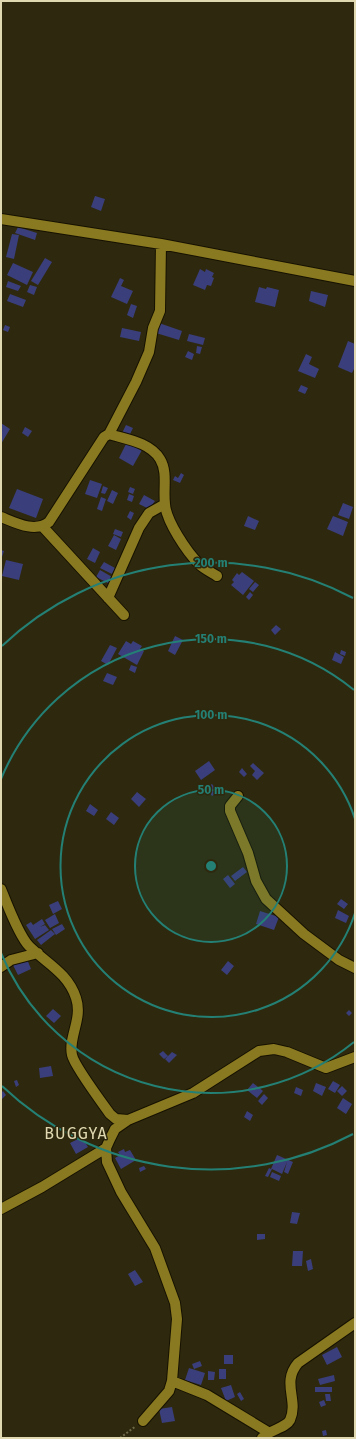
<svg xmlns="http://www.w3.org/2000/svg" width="356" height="1439" font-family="'Fira Sans',sans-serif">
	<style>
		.building { fill: #3a3e7b }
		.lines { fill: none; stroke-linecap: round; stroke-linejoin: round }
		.street-casing { stroke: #161100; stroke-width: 12 }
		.path { stroke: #6f6949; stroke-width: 2; stroke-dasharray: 2 2; stroke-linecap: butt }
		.street { stroke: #897920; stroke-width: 10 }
		.ring { fill: none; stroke: #248075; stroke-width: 2 }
		.labels { text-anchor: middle; stroke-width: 3; stroke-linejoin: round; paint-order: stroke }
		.quarter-label { font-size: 16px; letter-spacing: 1px; fill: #e0d8b0; stroke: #2e290e }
		.centre { fill: #248075; stroke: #2e290e; stroke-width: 2 }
		.ring-label { font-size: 12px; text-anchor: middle; font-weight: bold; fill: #248075; stroke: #2e290e; stroke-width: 3; stroke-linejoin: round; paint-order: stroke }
	</style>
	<rect width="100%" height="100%" fill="#2e290e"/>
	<path class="building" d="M95,196L105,199L101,211L91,207Z
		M18,227L37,233L35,240L15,233Z
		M12,234L19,235L14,259L6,257Z
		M45,258L52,262L38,285L31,281Z
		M13,263L33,272L27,285L7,275Z
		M200,269L205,272L206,269L214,273L212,277L214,278L211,286L207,285L205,290L193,285Z
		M120,278L124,280L121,286L133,291L127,304L111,297Z
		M8,281L21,286L18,291L6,287Z
		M30,285L37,287L34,295L27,292Z
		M259,287L266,289L267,287L279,290L275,307L255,302Z
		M311,291L328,295L325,307L309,301Z
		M10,294L26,300L23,307L7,301Z
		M131,304L137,306L133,318L127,315Z
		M159,323L182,331L179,340L156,333Z
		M5,325L10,327L8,332L3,330Z
		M122,328L141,332L139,341L120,337Z
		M189,334L205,338L203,345L187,341Z
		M348,341L355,344V367L352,373L338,367Z
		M197,346L202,347L200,354L196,353Z
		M188,351L194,354L192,360L185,357Z
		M306,354L312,357L309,364L319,369L315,378L298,371Z
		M301,385L308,388L305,394L298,391Z
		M1,423L10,429L1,444Z
		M126,425L133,428L128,438L121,435Z
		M25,427L32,431L28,437L22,433Z
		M127,442L142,450L133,466L119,458Z
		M181,473L184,475L180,483L173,480L175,476L178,478Z
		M90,480L102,484L97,498L85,494Z
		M103,486L108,488L105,494L101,493Z
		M130,487L135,489L133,494L128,492Z
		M17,489L43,499L36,518L9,508Z
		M112,490L118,493L113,504L107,501Z
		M129,494L134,496L132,502L127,500Z
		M144,495L155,501L149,509L139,504Z
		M101,497L106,499L102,511L97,509Z
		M343,503L353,507L349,519L338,515Z
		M130,511L134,513L131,520L127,517Z
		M248,516L259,521L255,530L244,526Z
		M333,516L348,522L343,536L327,529Z
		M115,529L123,532L121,537L113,534Z
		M114,535L121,539L116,550L108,546Z
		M93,548L100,552L95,563L87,559Z
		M1,550L4,551L1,560Z
		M6,560L23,564L19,580L2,576Z
		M104,562L115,568L112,574L100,568Z
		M100,570L114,578L110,584L96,577Z
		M242,572L254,581L243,595L231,585L234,582L232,580L237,573L239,575Z
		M255,582L259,585L253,592L249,589Z
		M250,592L253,595L249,600L246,597Z
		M276,625L281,629L275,635L271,630Z
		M175,636L183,640L175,655L168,651Z
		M126,641L131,644L133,641L142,646L140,649L144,651L137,665L118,654Z
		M110,645L117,648L108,665L101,661Z
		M341,650L346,652L345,656L340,654Z
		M335,652L344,657L341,664L332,660Z
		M131,665L137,667L135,673L129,670Z
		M107,673L117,677L113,685L103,681Z
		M209,761L215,770L201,780L195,771Z
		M253,763L264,773L257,780L252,775L255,771L250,766Z
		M242,768L247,774L244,777L239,772Z
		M212,784L218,792L212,796L206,788Z
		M137,792L146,799L139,807L131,799Z
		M90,804L98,810L94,816L86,811Z
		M111,812L119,818L114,825L106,819Z
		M243,867L247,872L235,881L231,876Z
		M228,875L235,884L230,888L223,879Z
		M341,899L348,904L344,909L337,904Z
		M58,901L62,909L53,914L49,905Z
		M338,910L349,916L346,923L335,918Z
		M260,911L279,917L274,930L256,924Z
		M55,914L59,923L50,928L45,920Z
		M42,919L45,924L40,927L45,925L49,930L35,939L26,925L31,922L33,925Z
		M62,924L65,929L56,935L52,929Z
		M51,930L55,934L41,945L37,940Z
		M27,959L31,969L18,975L13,965Z
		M228,961L234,966L227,975L221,970Z
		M53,1009L61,1016L54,1023L46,1016Z
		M349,1010L352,1013L349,1016L346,1013Z
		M163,1051L168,1056L164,1059L159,1054Z
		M172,1052L177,1055L169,1063L165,1059Z
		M51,1066L53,1076L40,1078L39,1068Z
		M17,1080L19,1085L16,1087L14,1081Z
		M333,1081L340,1085L335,1093L328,1089Z
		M253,1083L263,1091L257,1098L247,1090Z
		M316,1083L326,1087L322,1096L313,1091Z
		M342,1086L347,1091L342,1096L337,1091Z
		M296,1087L303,1090L301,1096L294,1093Z
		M3,1091L6,1095L2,1099L1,1093Z
		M264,1094L268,1098L262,1105L258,1101Z
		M343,1098L352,1104L346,1114L337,1108Z
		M247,1111L253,1115L250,1121L244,1117Z
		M82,1137L88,1147L76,1154L70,1143Z
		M124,1149L125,1152L130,1150L136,1160L121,1169L115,1158L120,1155L118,1152Z
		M277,1155L293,1162L288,1174L284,1172L287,1162L282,1174L272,1169L268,1177L265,1176L269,1168L271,1169Z
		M144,1166L146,1169L140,1172L139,1168Z
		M272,1172L281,1176L279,1181L270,1177Z
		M292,1212L300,1213L297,1224L290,1223Z
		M257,1234H265V1239L257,1240Z
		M293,1251H303L302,1266H292Z
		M311,1259L313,1269L308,1271L306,1261Z
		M135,1270L143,1282L135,1286L128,1274Z
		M337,1347L342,1357L327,1365L322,1355Z
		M224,1355H233V1364H224Z
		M200,1361L202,1366L194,1369L192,1364Z
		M189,1368L205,1373L201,1385L185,1380Z
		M219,1369H226V1379H219Z
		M208,1371L215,1372L214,1380H208Z
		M334,1375L335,1381L320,1385L318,1379Z
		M231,1385L235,1397L226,1401L221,1388Z
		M315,1387H332V1392H315Z
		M240,1392L244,1399L241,1401L237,1394Z
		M325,1394H330L331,1401H326Z
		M324,1400L326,1405L321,1407L319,1402Z
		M172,1407L175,1421L162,1423L159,1409Z
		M326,1430L327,1435L323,1436L322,1431Z"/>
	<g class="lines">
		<g class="street-casing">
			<path id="street" d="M1,219L161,244L355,281
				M109,434C125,439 150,442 160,459C168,472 163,489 165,504C166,521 187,552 199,564C204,569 211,572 217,576
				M1,517C16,523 35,533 49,522L104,437L109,434L136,382L149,352L153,328L160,311L161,244
				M43,527L124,615
				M108,598L139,528L149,513L165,504
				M238,796L230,806V811L248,853L256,881L266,899L304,934L339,960L355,968
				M1,889C7,904 19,936 29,946C46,963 68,973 76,998C83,1019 68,1037 72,1055C74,1065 102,1103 110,1114L116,1119L128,1120
				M1,967L11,960L38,953
				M1,1209L42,1187L106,1148
				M172,1381L207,1395L268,1432
				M143,1421L169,1391L172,1381L177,1319L175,1303L155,1248L121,1192L107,1162L106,1148L110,1139L115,1129L128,1120L193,1093L259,1051L274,1049L287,1052L326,1068L355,1057
				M262,1438C269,1430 286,1428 290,1420C299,1400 281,1383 298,1363L355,1323"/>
		</g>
		<path class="path" d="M120,1438L136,1426"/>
		<use href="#street" class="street"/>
	</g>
	<circle cx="211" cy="866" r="76" fill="#248075" fill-opacity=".12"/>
	<g class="ring">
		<circle cx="211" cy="866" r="76"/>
		<path d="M355 913A151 151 0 1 1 355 819"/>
		<path d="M354 1042A227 227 0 0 1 1 953M1 779A227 227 0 0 1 354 690"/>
		<path d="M353 1134A303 303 0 0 1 2 1086M2 646A303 303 0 0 1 353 598"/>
	</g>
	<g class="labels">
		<g class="quarter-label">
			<text x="76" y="1139">BUGGYA</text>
		</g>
	</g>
	<circle cx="211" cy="866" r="6" class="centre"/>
	<g class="ring-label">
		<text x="211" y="567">200 m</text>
		<text x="211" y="643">150 m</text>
		<text x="211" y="719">100 m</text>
		<text x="211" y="794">50 m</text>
	</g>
	<rect width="356" height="1439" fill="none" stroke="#e0d8b0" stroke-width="4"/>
</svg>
